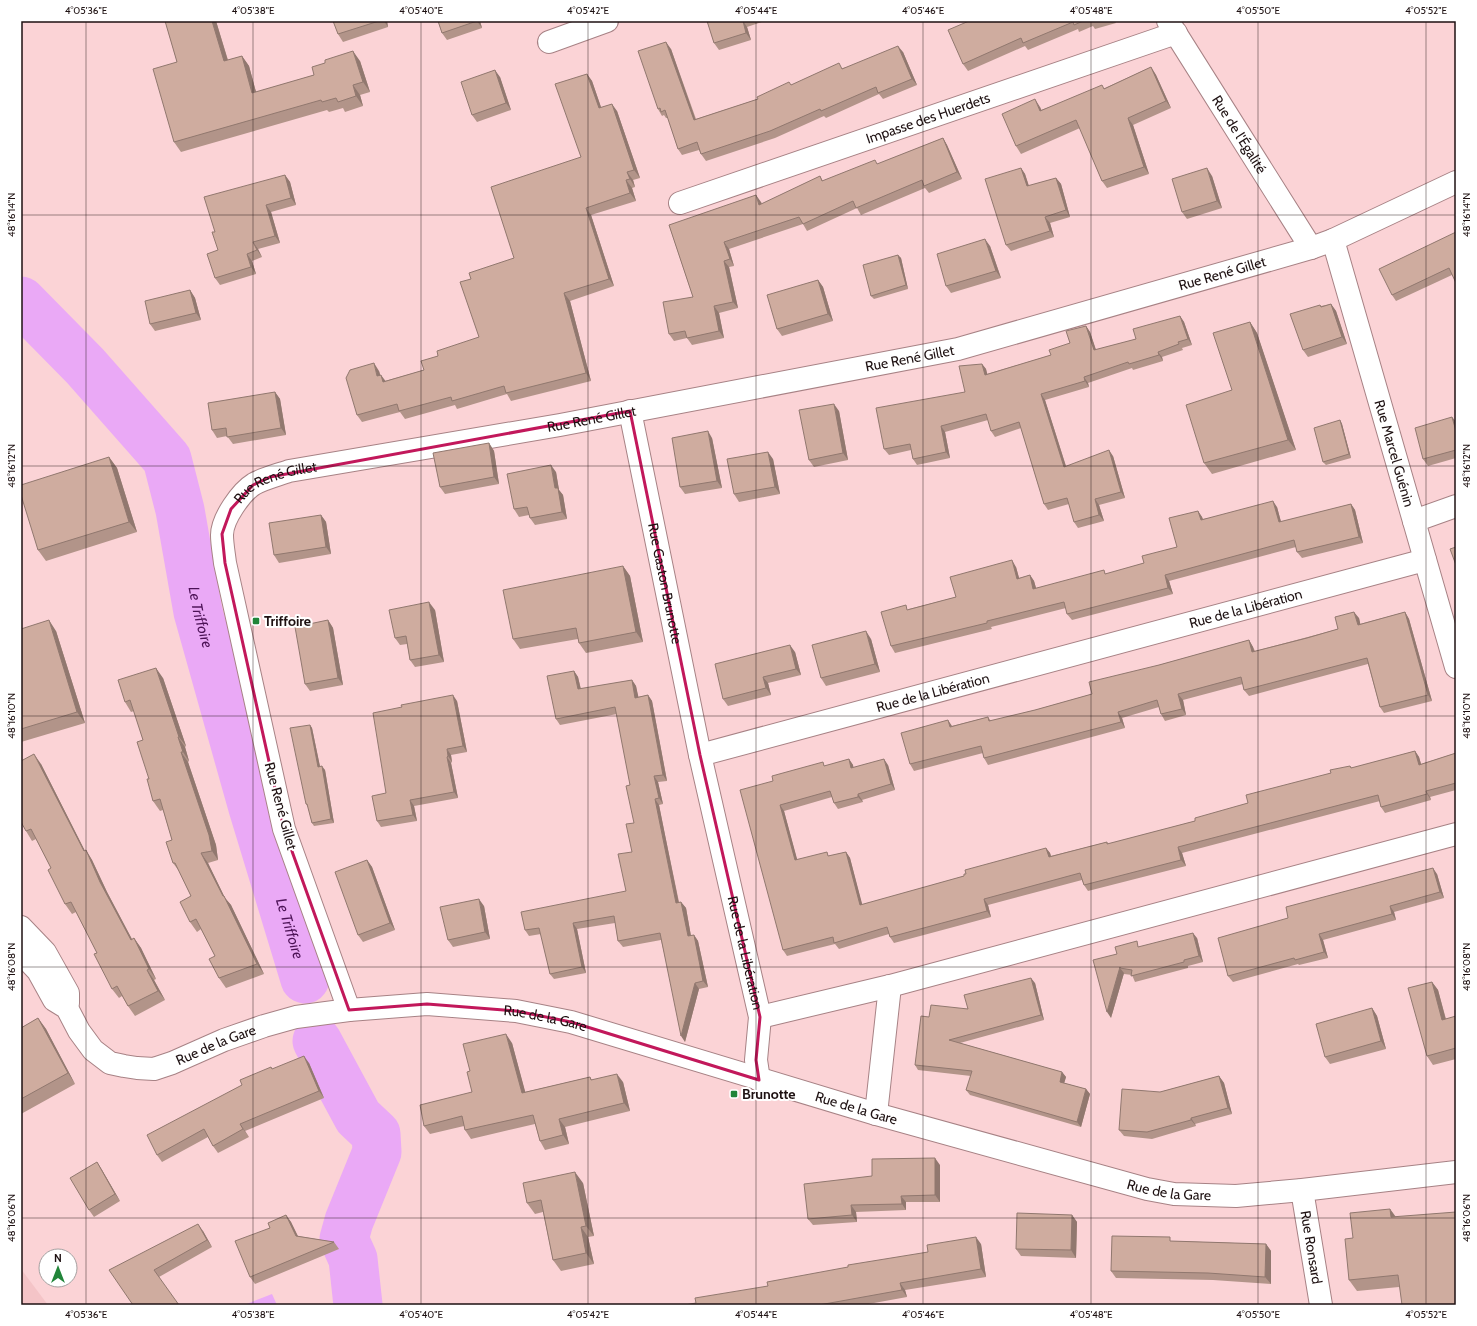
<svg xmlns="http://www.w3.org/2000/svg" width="1477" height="1326" font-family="Cabin,sans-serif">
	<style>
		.built { fill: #f4c4c7 }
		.water { fill: #eaa9f6 }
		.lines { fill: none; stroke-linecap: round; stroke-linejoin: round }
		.river { stroke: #eaa9f6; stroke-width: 49 }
		.minor-casing { stroke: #a78285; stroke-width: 24 }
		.minor { stroke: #fff; stroke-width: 22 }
		.wall { fill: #b29489 }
		.shaded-wall { fill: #91786f }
		.building { fill: #cfac9f; stroke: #91786f }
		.marked { fill: none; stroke: #c2185b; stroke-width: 3; stroke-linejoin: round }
		.ticks { fill: none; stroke: #1e1112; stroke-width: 1; stroke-opacity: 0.45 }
		.poi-dot { fill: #218539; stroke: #fff; stroke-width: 1.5 }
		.labels { text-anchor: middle; stroke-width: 4; stroke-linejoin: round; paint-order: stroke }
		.street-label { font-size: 14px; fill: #1e1112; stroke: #fff }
		.poi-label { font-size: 14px; font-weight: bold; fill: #1e1112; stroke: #fff; text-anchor: start }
		.water-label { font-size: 15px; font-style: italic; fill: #4c1256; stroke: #fff }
		.neatline { fill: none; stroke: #1e1112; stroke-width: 1.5 }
		.ticks-label { font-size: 10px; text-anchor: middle; fill: #1e1112 }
	</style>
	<rect width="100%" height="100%" fill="#fbd3d6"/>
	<path class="built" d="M21,1269L48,1305H21Z"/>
	<path class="water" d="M272,1294L277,1305H244Z"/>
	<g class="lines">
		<g class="river">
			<path id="s1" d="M21,301L85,366L167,459L180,510L198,612L253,808L305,979"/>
			<path d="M317,1041L358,1117L376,1134L377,1152L349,1221L344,1239L353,1259L358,1305"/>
		</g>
		<g class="minor-casing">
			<g id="minor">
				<path id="s2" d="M1168,21L1311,248"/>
				<path d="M549,42L607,21"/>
				<path id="s3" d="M680,203L1176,33"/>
				<path id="s4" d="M1333,240L1456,667"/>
				<path id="s5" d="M630,411L700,755L760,1017L756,1060L759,1080"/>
				<path d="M1414,521L1456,506"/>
				<path id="s6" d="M700,755L1425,560"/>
				<path d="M21,927L45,952L68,993V1003"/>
				<path id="s7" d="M21,953L38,971L54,1000L67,1008L79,1031L93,1050L110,1063L124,1066L137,1068L154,1069L172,1063L224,1040L264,1026L296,1017L349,1010L427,1004L516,1011L571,1022L876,1114L1147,1189L1174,1194L1236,1196L1302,1190L1456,1172"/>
				<path id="s8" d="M349,1010L284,829L225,563C224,554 222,544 222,535C222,519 241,492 254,484C265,478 278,475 289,471L560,425L958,349L1311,248L1333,240L1456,182"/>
				<path d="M760,1017L890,986L1456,834"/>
				<path d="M876,1114L890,986"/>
				<path id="s9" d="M1302,1190L1321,1305"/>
			</g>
		</g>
		<use href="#minor" class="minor"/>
	</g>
	<path class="wall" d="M165,21H216L228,60L242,56L249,66L256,92L314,75L360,61L370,92L360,95L363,106L345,112L343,108L329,112L327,110L181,152L174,142L177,62Z
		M333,21H387L388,27L343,42L338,34Z
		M438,21H480L482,28L447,40L442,33Z
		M707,21H765L747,27L751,40L719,50L714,43Z
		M969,21H1115L1116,23L1095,29L1093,26L1079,32L1078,29L1028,50L1025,46L968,71L963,64Z
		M671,49L696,119L758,99L791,85L843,68L903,52L917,85L883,99L879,94L826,118L824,116L775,138L706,161L701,154L699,150L682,155L678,149L668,118H666L664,115L662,116L658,109Z
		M1151,67L1156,75L1171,108L1133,125L1149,174L1107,188L1102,181L1080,128L1021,154L1016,146L1040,107L1041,110L1105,88Z
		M587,74L592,81L601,107L617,111L640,178L633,180L635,187L632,188L636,201L591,215L614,286L570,301L591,381L511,401L507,394L457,409L455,405L405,419L400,412L362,422L357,415L379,371L380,375L385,381L424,370L438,356L479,337L471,279L514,258L581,157Z
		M500,77L511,110L477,122L472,115Z
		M943,138L947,145L962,179L929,193L925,188L861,215L857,208L807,231L803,224L729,249L734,266L729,267L738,308L719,313L724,338L692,345L687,338L674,341L669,334L693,297L669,225L761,202L762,204L820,176L823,181L878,164Z
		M1021,168L1025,174L1029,186L1056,178L1061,184L1070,217L1050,223L1054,237L1011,251L1006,245Z
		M285,175L290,182L296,205L271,212L280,243L258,249L262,257L252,261L256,274L220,285L215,278L218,250L215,232Z
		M1212,176L1222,208L1187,219L1182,212Z
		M1456,232L1452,275L1396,301L1392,295Z
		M990,246L1001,278L951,293L946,286Z
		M898,255L901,258L908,289L874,299L871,296Z
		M818,280L823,287L833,321L782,336L777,329Z
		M190,290L195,298L201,320L155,331L150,324Z
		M1331,304L1336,311L1347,344L1308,357L1303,350L1320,305L1321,306Z
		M1180,316L1184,322L1192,345L1182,348L1183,350L1162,357L1163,361L1133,370L1132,368L1088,383L1089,387L1045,400L1066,466L1113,456L1125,498L1099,505L1104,521L1078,528L1074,522L1069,504L1048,510L1044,504L1021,428L995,437L991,431L988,420L945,432L950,458L917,465L913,459L911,450L889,455L884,449L965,392L982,364L986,369L987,374L1051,355L1070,343L1086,326L1090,332L1096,350L1136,339Z
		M1250,322L1257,333L1296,450L1212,474L1204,463L1232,390Z
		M275,392L280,399L286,435L233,444L227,436L217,438L212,430Z
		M839,411L848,460L814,467L809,460Z
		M1452,417L1456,422V458L1428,466L1423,459Z
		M1340,420L1342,424L1351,458L1326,465L1323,462Z
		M712,438L722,488L685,494L680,487Z
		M489,443L494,451L499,484L445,494L440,487Z
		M109,457L117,468L137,532L46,561L38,550Z
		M773,459L780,494L739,502L734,494Z
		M556,472L559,490L563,495L567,519L535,525L530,518L529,515L519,517L514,509Z
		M1351,504L1355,510L1363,543L1302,558L1297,552L1296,547L1169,581L1173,594L1072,620L1067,614L1066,608L991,627L992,629L895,653L891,646L909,609L956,597L1016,567L1019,578L1030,575L1034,581L1036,588L1107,574L1144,563L1177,547L1198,511L1202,517L1203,519L1277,507L1281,522Z
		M321,515L326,522L331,554L279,563L274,555Z
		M623,566L630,576L643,642L586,653L579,643L578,639L520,649L513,639Z
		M435,610L444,662L415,667L410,660L407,644L400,645L395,638Z
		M1405,612L1409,619L1432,701L1384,713L1380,707L1368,664L1249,696L1244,690L1243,684L1183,700L1186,715L1165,721L1161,714L1159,707L1122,718L1125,728L988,765L984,758L983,753L914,771L910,764L952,726L988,717L991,721L1035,710L1092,694L1159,665L1249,640L1253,647L1255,651L1338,629L1359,618L1360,624Z
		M328,620L333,628L343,685L310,691L305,684Z
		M21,629L56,631L85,723L21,742Z
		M871,639L880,672L826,686L821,678Z
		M795,652L801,675L768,683L771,695L728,706L723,699Z
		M574,671L578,677L581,689L632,680L636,686L638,697L648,695L652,701L667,781L658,782L663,804L659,805L665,835L679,902H681L686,908L691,936L694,935L698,941L708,987L699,989L685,1042L661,940L623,947L618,941L615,923L577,929L586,973L554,979L550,974L541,934L529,936L525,930L626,891L632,852L634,823L630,785L617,714L560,725L556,719Z
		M163,678L186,746L185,747L189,761L188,762L216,845L218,860L208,863L225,898L231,905L264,974L226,988L219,978L215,956L201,929L197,932L190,922L191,896L179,871L173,863L172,840L163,810L160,811L153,801L149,779L143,740L134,711L131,712L125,702Z
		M457,701L467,752L451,755L452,762L451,763L458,798L414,806L417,821L381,827L377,821L386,793Z
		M310,725L312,728L320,767L325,770L334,823L314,826L312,823L308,807L306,804Z
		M1415,751L1419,757L1421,764L1456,753V790L1430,797L1431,800L1385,813L1381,807L1380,801L1182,853L1186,866L1088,891L1084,885L1082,880L988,905L991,917L894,943L890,937L889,934L839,949L835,944L787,956L783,950L773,781L849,759L853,765V768L888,765L895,790L862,800L863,802L838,809L834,803L832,797L784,811L797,860L829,856L846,852L850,858L862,905L964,876L1046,848L1050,853L1051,856L1107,842L1108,844L1195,821L1248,803L1350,766L1352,768Z
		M41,764L85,851L86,850L92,860L107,892L132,939L134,938L141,948L156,979L154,980L165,1000L135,1016L128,1006L122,996L119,998L112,989L97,953L76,912L72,914L65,904L51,868L36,839L32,841L26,831Z
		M367,860L372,867L395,930L363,942L358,935Z
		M1437,874L1444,898L1394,912L1396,920L1323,940L1328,958L1299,965L1298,964L1233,982L1228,976L1288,918Z
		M484,906L490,939L453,947L448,940Z
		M1197,938L1203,962L1188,966V968L1135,982L1132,975L1124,974V973L1111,1018L1117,954L1140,947Z
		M1432,982L1438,990L1446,1019L1456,1016V1059L1433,1065L1427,1056Z
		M1035,983L1044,1020L960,1043L1062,1072L1066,1077L1064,1083L1086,1089L1090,1094L1081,1127L970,1095L966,1090L971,1076L918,1070L915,1065L968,1009Z
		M1372,1008L1377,1016L1386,1049L1330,1064L1325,1057Z
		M38,1018L46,1029L75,1084L21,1114V1028Z
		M512,1043L525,1092L590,1077L592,1080L623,1082L630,1111L565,1127L569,1144L545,1150L540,1141L535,1124L471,1139L465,1130L464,1126L430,1134L424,1126L472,1092L470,1071Z
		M309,1063L324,1098L245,1131L249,1137L218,1153L213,1146L208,1137L162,1162L157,1155L242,1085L271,1067L272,1069Z
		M1219,1076L1224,1083L1232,1114L1195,1124L1196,1126L1152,1139L1124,1136L1119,1130L1160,1092Z
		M97,1162L102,1170L120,1201L94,1217L89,1210Z
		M940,1165V1202H906V1210L856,1212L857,1222L813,1225L808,1219L872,1176Z
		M583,1183L594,1236L588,1237L594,1264L561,1271L553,1260L543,1212L535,1214L527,1203Z
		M1390,1209L1396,1217L1399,1287L1357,1291L1349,1280L1353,1238Z
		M286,1215L291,1222L298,1236L334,1242L339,1249L255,1284L250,1277L270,1228Z
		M1072,1215L1077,1222L1076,1258L1021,1256L1016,1249Z
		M203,1231L212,1247L159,1277L109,1270Z
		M1172,1241L1266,1244L1271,1251V1284L1213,1280L1116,1278L1111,1271Z
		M981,1244L986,1277L905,1290L907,1297L863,1305H685L696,1303L768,1286Z"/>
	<path class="shaded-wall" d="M212,21H216L231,71L224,61Z
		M384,21H387L388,27Z
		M477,21H480L482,28Z
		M743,21L747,27L751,40L746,33Z
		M666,42L671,49L698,127L694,120Z
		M898,46L903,52L917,85L912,79Z
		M353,51L360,61L370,92L363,82Z
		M242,56L249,66L259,103L252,93Z
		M1151,67L1156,75L1171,108L1166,101Z
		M495,70L500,77L511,110L506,103Z
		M587,74L592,81L604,116L599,108Z
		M353,85L360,95L363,106L356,96Z
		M1035,99L1040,107L1045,118L1040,111Z
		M612,104L617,111L640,178L634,170Z
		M1128,118L1133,125L1149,174L1144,167Z
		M943,138L947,145L962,179L957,172Z
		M1021,168L1025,174L1031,193L1027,186Z
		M1207,168L1212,176L1222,208L1217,201Z
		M627,172L633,180L635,187L630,179Z
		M285,175L290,182L296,205L291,198Z
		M1056,178L1061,184L1070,217L1066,210Z
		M626,180L632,188L636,201L630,193Z
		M756,195L761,202L764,211L759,205Z
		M266,205L271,212L280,243L275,236Z
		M586,208L591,215L614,286L609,279Z
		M1045,217L1050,223L1054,237L1050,231Z
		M985,239L990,246L1001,278L996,271Z
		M253,242L258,249L262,257L257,250Z
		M724,242L729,249L734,266L730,259Z
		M247,254L252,261L256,274L251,267Z
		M898,255L901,258L908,289L906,285Z
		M724,261L729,267L738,308L733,302Z
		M818,280L823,287L833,321L828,314Z
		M190,290L195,298L201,320L196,313Z
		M564,293L570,301L591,381L586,373Z
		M1331,304L1336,311L1347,344L1342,337Z
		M714,306L719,313L724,338L719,331Z
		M1180,316L1184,322L1192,345L1188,339Z
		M1250,322L1257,333L1296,450L1288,440Z
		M1086,326L1090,332L1098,356L1094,350Z
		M1158,352L1162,357L1163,361L1159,355Z
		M374,363L379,371L383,384L377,376Z
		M982,364L986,369L989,381L985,375Z
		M381,375L387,383L383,382Z
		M1084,377L1088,383L1089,387L1085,381Z
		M275,392L280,399L286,435L281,428Z
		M1041,394L1045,400L1068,473L1064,467Z
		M834,404L839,411L848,460L843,453Z
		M1452,417L1456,422V431Z
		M1340,420L1342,424L1351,458L1349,454Z
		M941,426L945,432L950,458L946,452Z
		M708,431L712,438L722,488L717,481Z
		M489,443L494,451L499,484L494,477Z
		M1109,450L1113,456L1125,498L1121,492Z
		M768,452L773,459L780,494L775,487Z
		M109,457L117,468L137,532L129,522Z
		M551,465L556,472L559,490L563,495L567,519L562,512L555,488Z
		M1095,499L1099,505L1104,521L1099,515Z
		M1273,501L1277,507L1283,529L1279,522Z
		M1351,504L1355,510L1363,543L1359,537Z
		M1198,511L1202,517L1205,526L1201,520Z
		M321,515L326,522L331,554L326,547Z
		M1012,560L1016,567L1021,585L1017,579Z
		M623,566L630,576L643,642L636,632Z
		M1030,575L1034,581L1038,595L1033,589Z
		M1165,575L1169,581L1173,594L1168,588Z
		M429,602L435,610L444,662L439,655Z
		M1354,612L1359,618L1362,631L1358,625Z
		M1405,612L1409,619L1432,701L1428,695Z
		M49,620L56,631L85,723L77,712Z
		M328,620L333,628L343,685L338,678Z
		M866,631L871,639L880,672L875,664Z
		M1249,640L1253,647L1256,658L1252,652Z
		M790,645L795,652L801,675L796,669Z
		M156,668L163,678L186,746L179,737Z
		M574,671L578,677L582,695L578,689Z
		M763,677L768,683L771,695L766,688Z
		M632,680L636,686L640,704L635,698Z
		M1178,694L1183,700L1186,715L1182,709Z
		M453,695L457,701L467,752L463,746Z
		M648,695L652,701L667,781L663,775Z
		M1118,712L1122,718L1125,728L1121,722Z
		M948,720L952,726L950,727Z
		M310,725L312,728L321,771L318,767Z
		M178,737L185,747L189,761L183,752Z
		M447,749L451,755L452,762L448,756Z
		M1415,751L1419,757L1423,771L1419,765Z
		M181,752L188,762L216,845L218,860L212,851Z
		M34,754L41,764L90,861L84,851Z
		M447,757L451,763L458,798L454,792Z
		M849,759L853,765L855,774L851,768Z
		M884,759L888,765L895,790L891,784Z
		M322,766L325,770L334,823L331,819Z
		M654,776L658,782L663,804L659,798Z
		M1426,791L1430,797L1431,800L1427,794Z
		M858,794L862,800L863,802L858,797Z
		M655,799L659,805L680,909L676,903Z
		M410,800L414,806L417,821L413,815Z
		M780,805L784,811L799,866L795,860Z
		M1178,847L1182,853L1186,866L1181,860Z
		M1046,848L1050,853L1053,863L1049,857Z
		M86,850L92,860L107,892L137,949L131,940L100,882Z
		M846,852L850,858L864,911L860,905Z
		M201,853L208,863L225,898L231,905L264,974L257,964Z
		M367,860L372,867L395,930L390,923Z
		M1433,868L1437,874L1444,898L1440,892Z
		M479,899L484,906L490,939L485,932Z
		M984,899L988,905L991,917L987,911Z
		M681,902L686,908L692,942L688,936Z
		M1390,906L1394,912L1396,920L1392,914Z
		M573,923L577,929L586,973L582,967Z
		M1193,933L1197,938L1203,962L1199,956Z
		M1319,934L1323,940L1328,958L1324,952Z
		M694,935L698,941L708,987L703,981Z
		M134,938L141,948L156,979L149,969Z
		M1120,967V968L1124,973L1111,1018L1107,1012Z
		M147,970L154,980L165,1000L158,991Z
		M1031,978L1035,983L1044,1020L1041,1015Z
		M1432,982L1438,990L1448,1028L1442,1020Z
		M695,983L699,989L685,1042L681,1036Z
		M1372,1008L1377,1016L1386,1049L1381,1041Z
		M38,1018L46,1029L75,1084L68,1073Z
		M506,1034L512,1043L528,1102L522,1093Z
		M304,1056L309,1063L324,1098L319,1091Z
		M1062,1072L1066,1077L1063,1087L1060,1082Z
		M617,1074L623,1082L630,1111L624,1103Z
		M1219,1076L1224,1083L1232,1114L1228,1108Z
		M1086,1089L1090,1094L1081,1127L1077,1122Z
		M1191,1118L1195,1124L1196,1126L1191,1120Z
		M559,1119L565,1127L569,1144L563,1135Z
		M240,1124L245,1131L249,1137L243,1129Z
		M935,1158L940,1165V1202L935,1195Z
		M97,1162L102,1170L120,1201L115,1194Z
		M575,1172L583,1183L594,1236L586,1226Z
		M901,1196L906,1202V1210L902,1204Z
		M851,1205L856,1212L857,1222L852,1215Z
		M1390,1209L1397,1219L1391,1217Z
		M286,1215L291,1222L301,1243L296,1236Z
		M1072,1215L1077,1222L1076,1258L1071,1250Z
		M198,1224L203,1231L212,1247L207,1240Z
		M581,1227L588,1237L594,1264L586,1253Z
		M976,1237L981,1244L986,1277L981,1269Z
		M1266,1244L1271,1251V1284L1265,1277Z
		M900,1283L905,1290L907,1297L902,1290Z"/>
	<path class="building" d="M165,21H212L224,61L242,56L252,93L314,75L312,67L325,63V60L353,51L363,82L353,85L356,96L338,102L336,98L322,102L321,100L174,142L153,69L177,62Z
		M333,21H379L338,34Z
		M438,21H477L442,33Z
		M707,21H743L746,33L714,43Z
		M969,21H1083L1074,25L1073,22L1023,43L1021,38L963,64L948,30Z
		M666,42L694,120L758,99L757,97L789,82L791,85L839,63L842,69L898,46L912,79L878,93L876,87L821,111L820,109L770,131L701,154L697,142L678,149L665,110L661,112L660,108L658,109L638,51Z
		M1151,67L1166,101L1128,118L1144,167L1102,181L1076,120L1016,146L1002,114L1035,99L1040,111L1102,85L1104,89Z
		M495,70L506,103L472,115L461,82Z
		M587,74L599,108L612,104L634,170L627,172L630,179L626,180L630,193L586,208L609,279L564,293L586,373L506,393L504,386L452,401L451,397L399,411L397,404L357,415L346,378L350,370L374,363L377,376L381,375L383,382L424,370L421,361L438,356L437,351L479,337L460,282L471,279L469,273L514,258L491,187L581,157L555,84Z
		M943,138L957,172L924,186L922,180L856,208L853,201L803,224L799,217L724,242L730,259L724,261L733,302L714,306L719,331L687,338L685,331L669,334L663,302L693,297L669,225L756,195L759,205L820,176L822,181L875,160L877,164Z
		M1021,168L1027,186L1056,178L1066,210L1045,217L1050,231L1006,245L985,179Z
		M1207,168L1217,201L1182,212L1172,179Z
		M285,175L291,198L266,205L275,236L253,242L257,250L247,254L251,267L215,278L207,254L218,250L212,232H215L204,197Z
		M1456,232V283L1449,268L1392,295L1379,269Z
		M985,239L996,271L946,286L937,254Z
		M898,255L906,285L871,296L863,265Z
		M818,280L828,314L777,329L767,295Z
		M190,290L196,313L150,324L145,301Z
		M1331,304L1342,337L1303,350L1290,314L1320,305L1321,307Z
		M1180,316L1188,339L1178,342L1179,344L1158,352L1159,355L1129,364L1128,362L1084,377L1085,381L1041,394L1064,467L1109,450L1121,492L1095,499L1099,515L1074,522L1067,498L1044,504L1019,422L991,431L986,414L941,426L946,452L913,459L910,444L884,449L876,408L965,392L959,366L982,364L985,375L1051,355L1049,350L1070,343L1066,331L1086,326L1094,350L1136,339L1133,329Z
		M1250,322L1288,440L1204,463L1186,405L1232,390L1213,333Z
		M275,392L281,428L227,437L226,428L212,430L208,403Z
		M834,404L843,453L809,460L799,410Z
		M1452,417L1456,431V450L1423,459L1415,428Z
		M1340,420L1349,454L1323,462L1314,428Z
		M708,431L717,481L680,487L672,438Z
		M489,443L494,477L440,487L433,453Z
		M768,452L775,487L734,494L727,459Z
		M109,457L129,522L38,550L21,495V485Z
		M551,465L555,488H558L562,512L530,518L527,507L514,509L507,474Z
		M1273,501L1279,522L1351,504L1359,537L1297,552L1294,540L1165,575L1168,588L1067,614L1064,602L987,621V623L891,646L881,612L906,605L907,610L956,597L950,577L1012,560L1017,579L1030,575L1033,589L1104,570L1105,574L1144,563L1142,556L1177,547L1169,518L1198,511L1201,520Z
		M321,515L326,547L274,555L269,523Z
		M1456,547V565L1450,549Z
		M623,566L636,632L579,643L576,628L513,639L503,590Z
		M429,602L439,655L410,660L406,636L395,638L389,610Z
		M1354,612L1358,625L1405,612L1428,695L1380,707L1367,658L1244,690L1241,677L1178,694L1182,709L1161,714L1157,700L1118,712L1121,722L984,758L981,746L910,764L901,733L948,720L950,727L988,717L989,721L1035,710L1092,694L1089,682L1159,665L1249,640L1252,652L1307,638L1338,629L1335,617Z
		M49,620L77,712L21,729V629Z
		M328,620L338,678L305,684L295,627Z
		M866,631L875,664L821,678L812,645Z
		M790,645L796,669L763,677L766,688L723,699L715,664Z
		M156,668L179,737H178L183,752H181L209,835L212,851L201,853L223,896H224L257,964L219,978L209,959L215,956L196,919L190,922L180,902L191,896L175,863H173L166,842L172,840L160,799L153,801L147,779H149L137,742L143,740L130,700L125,702L118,680Z
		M574,671L578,689L632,680L635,698L648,695L663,775L654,776L659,798L655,799L661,829L676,903L681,902L688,936L694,935L703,981L695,983L681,1036L660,933L618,941L614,916L573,923L582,967L550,974L539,928L525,930L521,912L626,891L618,854L632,852L626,824L634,823L626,786L630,785L615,707L556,719L547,676Z
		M453,695L463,746L447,749L448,756L447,757L454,792L410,800L413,815L377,821L372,796L386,793L373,713L402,707L401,705Z
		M310,725L318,767L322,766L331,819L312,823L307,804H306L290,728Z
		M1415,751L1419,765L1456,753V783L1426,791L1427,794L1381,807L1378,795L1178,847L1181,860L1084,885L1080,873L984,899L987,911L890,937L887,927L834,943L833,937L783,950L740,790L773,781L772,776L823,762L824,766L849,759L851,768L884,759L891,784L858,794V797L834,803L830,791L780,805L795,860L827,852L828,856L846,852L860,905L964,876V874H966L965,870L1046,848L1049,857L1107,842V844L1195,821V818L1248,803L1246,795L1331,773L1330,770L1350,766L1351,768Z
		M34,754L84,851L86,850L100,882L131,940L134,938L149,969L147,970L158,991L128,1006L117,986L112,989L94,954L97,953L71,902L65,904L48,870L51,868L31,829L26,831L21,822V761Z
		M367,860L390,923L358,935L335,872Z
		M1433,868L1440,892L1390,906L1392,914L1319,934L1324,952L1295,960L1294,958L1228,976L1218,938L1288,918L1286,907Z
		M479,899L485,932L448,940L440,907Z
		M1193,933L1199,956L1184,960V962L1131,976L1132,970L1120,968V967L1107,1012L1093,960L1117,954L1115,947L1137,941L1138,947Z
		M1031,978L1041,1015L949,1040L1062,1072L1060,1082L1086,1089L1077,1122L966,1090L972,1071L915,1065L921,1016L929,1017L931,1005L968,1009L964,995Z
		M1432,982L1442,1020L1456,1016V1048L1427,1056L1408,988Z
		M1372,1008L1381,1041L1325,1057L1316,1024Z
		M38,1018L68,1073L21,1099V1028Z
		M506,1034L522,1093L590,1077L591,1080L617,1074L624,1103L559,1119L563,1135L540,1141L533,1115L465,1130L462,1116L424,1126L420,1105L472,1092L467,1072L470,1071L463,1044Z
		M304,1056L319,1091L240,1124L243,1129L213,1146L204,1129L157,1155L147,1135L242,1085L240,1080L271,1067L272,1069Z
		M1219,1076L1228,1108L1191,1118V1120L1147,1132L1119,1130L1122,1089L1160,1092Z
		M935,1158V1195L901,1196L902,1204L851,1205L852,1215L808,1219L804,1184L872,1176V1159Z
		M97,1162L115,1194L89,1210L70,1178Z
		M575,1172L586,1226L581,1227L586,1253L553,1260L541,1200L527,1203L523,1183Z
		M1390,1209L1391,1217L1456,1212V1305H1402L1398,1275L1349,1280L1345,1239L1353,1238L1350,1213Z
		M1017,1213L1072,1215L1071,1250L1016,1249Z
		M286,1215L296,1236L334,1242L250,1277L235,1241L270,1228L268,1223Z
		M198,1224L207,1240L154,1270L179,1305H133L109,1270Z
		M1112,1236L1170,1237V1241L1266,1244L1265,1277L1208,1273L1111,1271Z
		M976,1237L981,1269L900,1283L902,1290L819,1305H685L696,1303L695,1298L768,1286L767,1282L848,1267V1265L928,1252L927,1245Z"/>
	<path class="marked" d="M630,411L700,755L760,1017L756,1060L759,1080L571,1022L516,1011L427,1004L349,1010L284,829L225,563L222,534L231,509L253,485L270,477Z"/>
	<path class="ticks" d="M86,21V1305M253,21V1305M421,21V1305M588,21V1305M756,21V1305M923,21V1305M1091,21V1305M1258,21V1305M1426,21V1305M21,215H1456M21,466H1456M21,716H1456M21,967H1456M21,1218H1456"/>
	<g class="poi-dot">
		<rect x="252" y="617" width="8" height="8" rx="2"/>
		<rect x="730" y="1090" width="8" height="8" rx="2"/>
	</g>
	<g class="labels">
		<g class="street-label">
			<text dy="5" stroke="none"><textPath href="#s3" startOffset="262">Impasse des Huerdets</textPath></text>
			<text dy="5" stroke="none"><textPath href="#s2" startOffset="134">Rue de l'Égalité</textPath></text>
			<text dy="5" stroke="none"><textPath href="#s8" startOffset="1547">Rue René Gillet</textPath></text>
			<text dy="5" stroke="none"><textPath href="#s8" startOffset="1223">Rue René Gillet</textPath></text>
			<text dy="5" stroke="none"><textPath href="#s8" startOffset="899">Rue René Gillet</textPath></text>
			<text dy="5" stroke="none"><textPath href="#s4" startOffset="222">Rue Marcel Guénin</textPath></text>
			<text dy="5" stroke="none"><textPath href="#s8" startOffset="575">Rue René Gillet</textPath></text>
			<text dy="5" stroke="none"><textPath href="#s5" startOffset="176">Rue Gaston Brunotte</textPath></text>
			<text dy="5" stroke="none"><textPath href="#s6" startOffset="565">Rue de la Libération</textPath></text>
			<text dy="5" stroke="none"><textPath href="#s6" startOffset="241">Rue de la Libération</textPath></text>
			<text transform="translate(281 806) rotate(75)" y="5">Rue René Gillet</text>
			<text dy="5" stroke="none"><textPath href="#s5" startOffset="554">Rue de la Libération</textPath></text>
			<text dy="5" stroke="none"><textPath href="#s7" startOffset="591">Rue de la Gare</textPath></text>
			<text dy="5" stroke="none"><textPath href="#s7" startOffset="255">Rue de la Gare</textPath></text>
			<text dy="5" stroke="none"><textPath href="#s7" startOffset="915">Rue de la Gare</textPath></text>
			<text dy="5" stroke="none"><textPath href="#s7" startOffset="1239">Rue de la Gare</textPath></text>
			<text dy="5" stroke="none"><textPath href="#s9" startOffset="58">Rue Ronsard</textPath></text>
		</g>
		<g class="poi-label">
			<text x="264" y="626">Triffoire</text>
			<text x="742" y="1099">Brunotte</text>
		</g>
		<g class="water-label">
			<text dy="5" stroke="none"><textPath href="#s1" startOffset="377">Le Triffoire</textPath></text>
			<text dy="5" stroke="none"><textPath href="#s1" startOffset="701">Le Triffoire</textPath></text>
		</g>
	</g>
	<rect width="1477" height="1326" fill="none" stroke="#ffffff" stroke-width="44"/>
	<g transform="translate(58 1268)"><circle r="19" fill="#ffffff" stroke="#a5a0a0"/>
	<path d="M0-3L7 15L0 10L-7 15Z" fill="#218539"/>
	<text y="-6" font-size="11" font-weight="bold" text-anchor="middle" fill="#1e1112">N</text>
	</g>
	<rect x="22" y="22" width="1433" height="1282" class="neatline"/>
	<g class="ticks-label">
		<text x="86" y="14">4°05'36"E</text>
		<text x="253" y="14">4°05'38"E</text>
		<text x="421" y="14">4°05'40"E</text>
		<text x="588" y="14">4°05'42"E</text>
		<text x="756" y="14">4°05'44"E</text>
		<text x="923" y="14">4°05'46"E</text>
		<text x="1091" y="14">4°05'48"E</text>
		<text x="1258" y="14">4°05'50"E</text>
		<text x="1426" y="14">4°05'52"E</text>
		<text transform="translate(11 215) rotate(-90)" y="4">48°16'14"N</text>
		<text transform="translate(1466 215) rotate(-90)" y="4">48°16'14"N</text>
		<text transform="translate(11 466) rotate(-90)" y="4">48°16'12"N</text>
		<text transform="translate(1466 466) rotate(-90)" y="4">48°16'12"N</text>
		<text transform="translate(11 716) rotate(-90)" y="4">48°16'10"N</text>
		<text transform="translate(1466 716) rotate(-90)" y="4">48°16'10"N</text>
		<text transform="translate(11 967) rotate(-90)" y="4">48°16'08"N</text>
		<text transform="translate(1466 967) rotate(-90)" y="4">48°16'08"N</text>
		<text transform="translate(11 1218) rotate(-90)" y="4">48°16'06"N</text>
		<text transform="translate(1466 1218) rotate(-90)" y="4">48°16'06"N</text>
		<text x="86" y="1318">4°05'36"E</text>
		<text x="253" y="1318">4°05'38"E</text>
		<text x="421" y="1318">4°05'40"E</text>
		<text x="588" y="1318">4°05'42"E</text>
		<text x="756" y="1318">4°05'44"E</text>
		<text x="923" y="1318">4°05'46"E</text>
		<text x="1091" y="1318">4°05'48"E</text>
		<text x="1258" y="1318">4°05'50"E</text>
		<text x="1426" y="1318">4°05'52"E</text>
	</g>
</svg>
